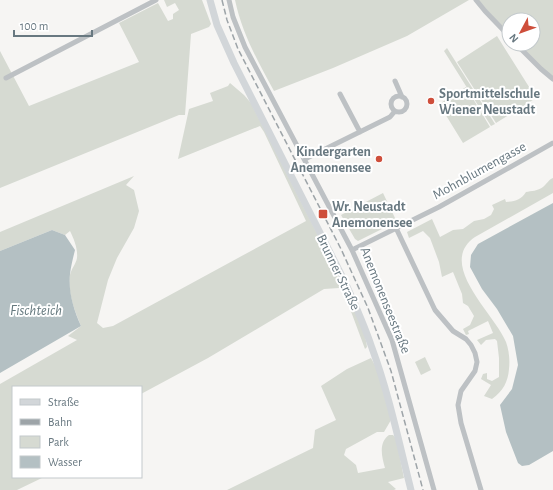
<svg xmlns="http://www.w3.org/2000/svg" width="553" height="490" font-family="'Alegreya Sans',sans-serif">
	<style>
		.green { fill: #d6dad2 }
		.water { fill: #b4c0c3 }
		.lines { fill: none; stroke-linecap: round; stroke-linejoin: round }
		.minor { stroke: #bdc1c4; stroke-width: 5 }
		.secondary { stroke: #d2d6d9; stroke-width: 7 }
		.rail { stroke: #9da4a8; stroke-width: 1.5; stroke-dasharray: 6 3; stroke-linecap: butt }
		.poi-dot { fill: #ce4e3b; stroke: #fff; stroke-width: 1.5 }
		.labels { text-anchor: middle; stroke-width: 4; stroke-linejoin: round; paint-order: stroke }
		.poi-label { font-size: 14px; font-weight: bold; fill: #687880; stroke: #fff; text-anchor: start }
		.street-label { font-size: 14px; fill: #687880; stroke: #fff }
		.water-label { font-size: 15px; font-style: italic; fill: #64787d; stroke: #fff }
	</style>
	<rect width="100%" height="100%" fill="#f6f5f3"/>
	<path class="green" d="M164,0H202L211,24L209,27L191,34L185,115H179L0,188V51L29,106L139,62L119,23L158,3L168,21L173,19V14L179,10L175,3L167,7Z
		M235,0H469L407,36L333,68L274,91C258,62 242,33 235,0Z
		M478,0H553V77L542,68L519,44H533V20H509V34Z
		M497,36L536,98L496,123L457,62Z
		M447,48L495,124L491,126L444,51Z
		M230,83L244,95L251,103L335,269C338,280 341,283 346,292C354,306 366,332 367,347L365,349L343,290L339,288L324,289L208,358L141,394V387H13V477H44L17,490H0V384L77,340L68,336L81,326C75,311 67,292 70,275C71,269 76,264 77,258C78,249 74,239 70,231L65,235L52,230L0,251V232L134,176L126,185L134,190L139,211L134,228L117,258L108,280L97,323L103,328L113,326L306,221L264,132L260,126L178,159L189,109L213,101L210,93L228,86Z
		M466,87L490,127L463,143L439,104Z
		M553,178V193L475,237C436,264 494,313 506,342C509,350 510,360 509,369C508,382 503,391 492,399L484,396L491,385L481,379L483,374L487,373V379L492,381L499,377V358L497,341L495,339L486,340L481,345L477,340L493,333L488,321L468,331L469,334L466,335L463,329L470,325L474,316L468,306L463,303L462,294L453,272L442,277L439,262L430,238L423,231L409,238L407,232L432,219L440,237L453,230L463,229L474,221L484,219L491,215L494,209L492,205L505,199L506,202C516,201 521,200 526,192C531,191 538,191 543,187C547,184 548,180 553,178Z
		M383,193L395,218L394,223L358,241L355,239L341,215Z
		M425,357L431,370L421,375L415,362Z
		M371,358L377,369L391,420L384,432H377L346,449L344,455L356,465L358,473L385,468C382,457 378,443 389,435H393L396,438L404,478L388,482L396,489L394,490H227L313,448L315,430L336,420L321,386L347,369Z"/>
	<path class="water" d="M553,203V451L529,465L522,466L518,463L506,432L500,405L512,389L518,365L513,336L497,309L482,289L470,267L471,255L478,244Z
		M52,230L65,235L75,250C73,258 71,266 70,274C68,292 74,310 81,326L0,373V251Z"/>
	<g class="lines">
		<path class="minor" d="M229,0L233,17L245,47L352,250L392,340L434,490
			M476,0L485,11L509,36
			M516,44L541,69L553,79
			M6,78L156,0
			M395,81L402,97
			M340,94L360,132
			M391 104a8 8 0 1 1 16 0a8 8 0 1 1-16 0Z
			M305,159L390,117L395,111
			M396,228L435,310L453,331L466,339L471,345L475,353L477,362L475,371L461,391L458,405L461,423L481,490
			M352,250L439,207L553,143"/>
		<path class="secondary" d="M210,0L217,25L234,63L344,280C354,302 364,324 372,348C389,394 399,443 411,490"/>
		<path class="rail" d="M222,0L227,20L238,49L341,249L368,308L391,371L423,490"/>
	</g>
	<g class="poi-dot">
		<circle cx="431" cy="101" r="4"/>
		<circle cx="379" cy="159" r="4"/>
		<rect x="318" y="209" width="10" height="10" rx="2"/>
	</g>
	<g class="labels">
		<g class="poi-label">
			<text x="439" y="98">Sportmittelschule<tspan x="439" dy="16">Wiener Neustadt</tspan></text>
			<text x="371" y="156" text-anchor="end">Kindergarten<tspan x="371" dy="16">Anemonensee</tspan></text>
			<text x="332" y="211">Wr. Neustadt<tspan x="332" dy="16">Anemonensee</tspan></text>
		</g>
		<g class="street-label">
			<text transform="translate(479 170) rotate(-29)" y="5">Mohnblumengasse</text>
			<text transform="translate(339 272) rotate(64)" y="5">Brunner Straße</text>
			<text transform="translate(386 300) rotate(68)" y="5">Anemonenseestraße</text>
		</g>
		<g class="water-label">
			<text x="36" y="315">Fischteich</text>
		</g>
	</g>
	<rect x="12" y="386" width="130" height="92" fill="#ffffff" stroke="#c3c9cc"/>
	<rect x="20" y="399" width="20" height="6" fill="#d2d6d9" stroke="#c3c9cc"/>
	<text x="48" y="406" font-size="12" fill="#687880">Straße</text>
	<rect x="20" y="419" width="20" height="6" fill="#9da4a8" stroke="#c3c9cc"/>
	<text x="48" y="426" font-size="12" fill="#687880">Bahn</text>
	<rect x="20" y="436" width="20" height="12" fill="#d6dad2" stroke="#c3c9cc"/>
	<text x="48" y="446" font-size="12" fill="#687880">Park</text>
	<rect x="20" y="456" width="20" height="12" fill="#b4c0c3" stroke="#c3c9cc"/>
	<text x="48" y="466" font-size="12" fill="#687880">Wasser</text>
	<g transform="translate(521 32) rotate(229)"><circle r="19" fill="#ffffff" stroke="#c3c9cc"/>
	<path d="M0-3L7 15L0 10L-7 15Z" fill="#ce4e3b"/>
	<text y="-6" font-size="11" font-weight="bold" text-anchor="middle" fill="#687880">N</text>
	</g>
	<path d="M14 30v6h78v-6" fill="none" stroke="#687880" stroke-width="2"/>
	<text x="20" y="30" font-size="12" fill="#687880" stroke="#ffffff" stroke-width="3" paint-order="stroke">100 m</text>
</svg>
